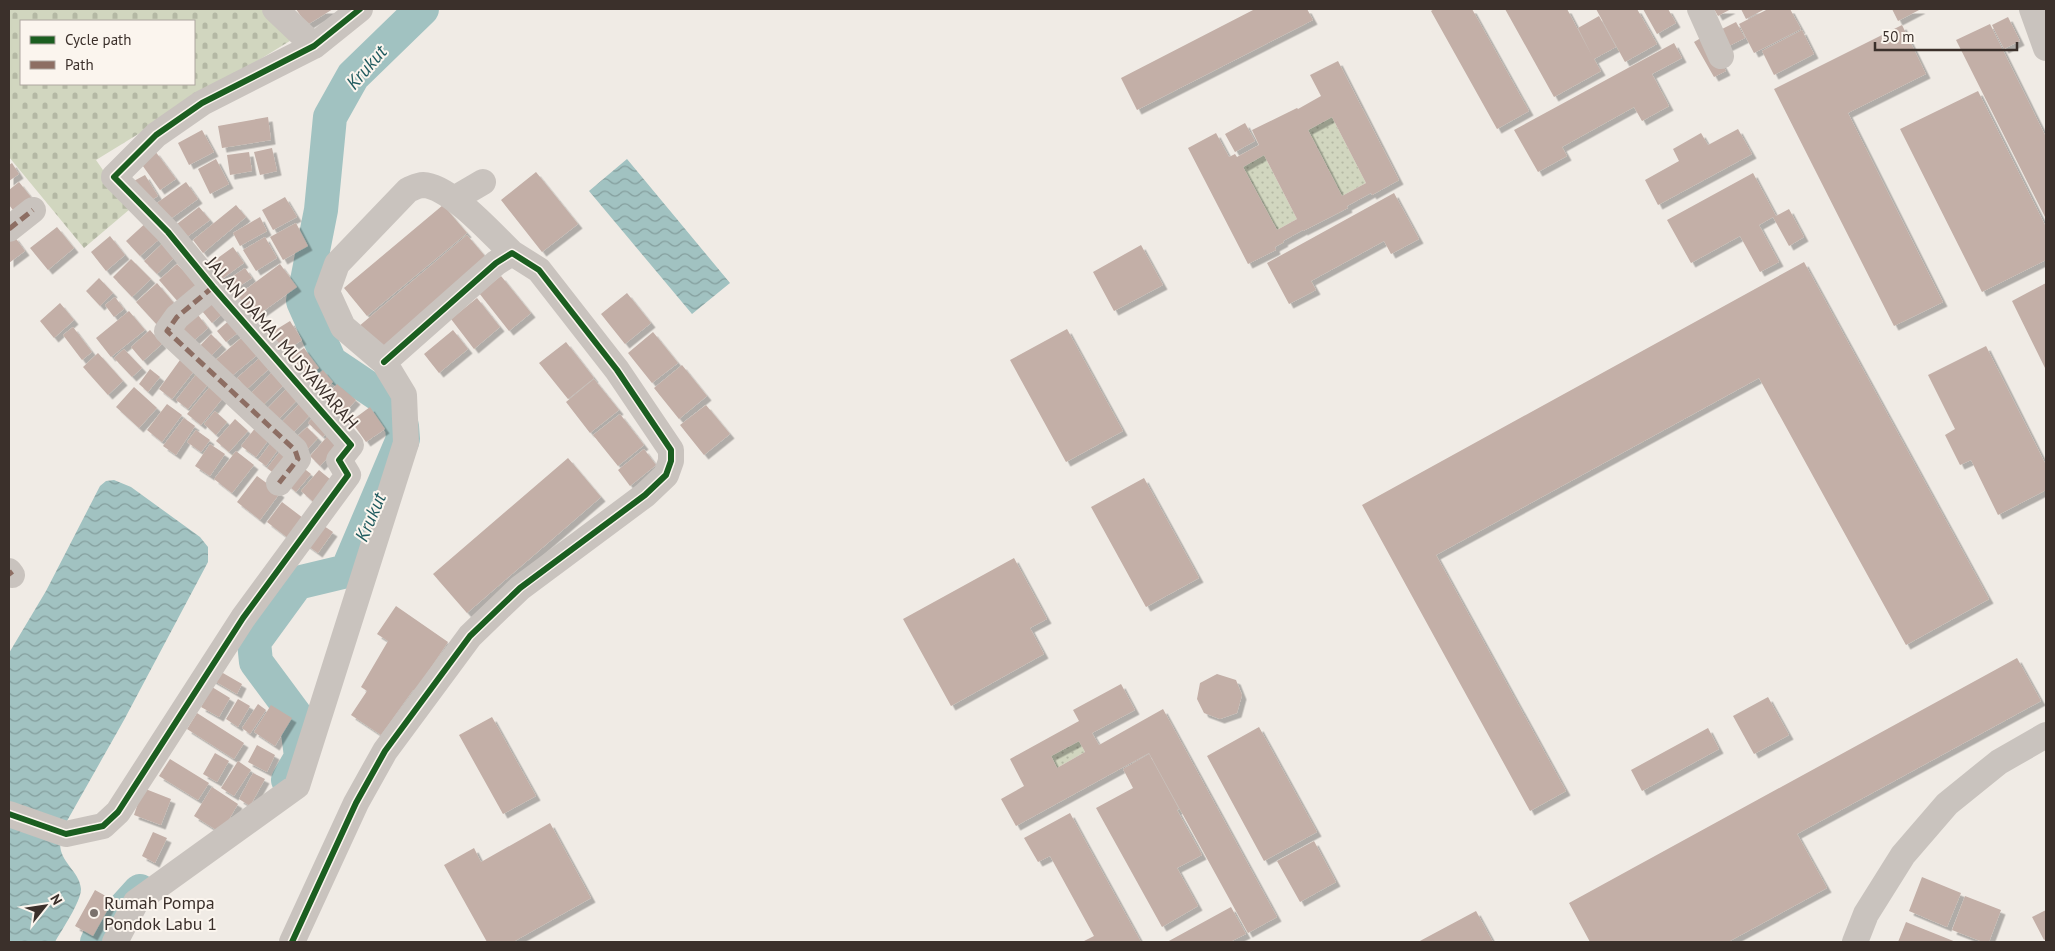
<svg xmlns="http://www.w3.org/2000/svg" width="2055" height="951" font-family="'PT Sans',sans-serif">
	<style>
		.grass { fill: url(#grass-dots) }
		.cemetery { fill: url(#cemetery-stones); fill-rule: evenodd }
		.water { fill: url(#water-waves) }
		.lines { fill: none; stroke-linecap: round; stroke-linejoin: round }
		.river { stroke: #a1c2c1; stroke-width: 34 }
		.building { fill: #c3afa7; fill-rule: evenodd; filter: url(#shadow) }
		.minor { stroke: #c9c3be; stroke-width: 26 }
		.quiet { stroke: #8d6e63; stroke-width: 5; stroke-dasharray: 10 5; stroke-linecap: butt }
		.cycleway-casing { stroke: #fbf5ee; stroke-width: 9 }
		.cycleway { stroke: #1b5e20; stroke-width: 6 }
		.poi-dot { fill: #7a716c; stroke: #fbf5ee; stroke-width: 2 }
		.labels { text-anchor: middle; stroke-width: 4; stroke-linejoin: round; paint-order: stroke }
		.street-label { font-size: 18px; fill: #3b302b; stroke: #fbf5ee }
		.poi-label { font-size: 18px; fill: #3b302b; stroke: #fbf5ee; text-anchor: start }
		.water-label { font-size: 19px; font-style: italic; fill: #1f5a5e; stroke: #fbf5ee }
	</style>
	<defs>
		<pattern id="grass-dots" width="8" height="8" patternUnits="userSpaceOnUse" patternTransform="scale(1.25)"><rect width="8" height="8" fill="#d1d6bf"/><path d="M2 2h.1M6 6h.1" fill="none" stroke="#b4b8a4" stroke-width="1.8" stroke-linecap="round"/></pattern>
		<pattern id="cemetery-stones" width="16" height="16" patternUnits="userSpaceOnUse" patternTransform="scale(1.25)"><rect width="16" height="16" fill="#d1d6bf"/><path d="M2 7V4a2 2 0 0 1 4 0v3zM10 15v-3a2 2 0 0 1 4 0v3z" fill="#b4b8a4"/></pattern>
		<pattern id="water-waves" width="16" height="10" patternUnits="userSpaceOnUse" patternTransform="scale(1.25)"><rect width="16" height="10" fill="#a1c2c1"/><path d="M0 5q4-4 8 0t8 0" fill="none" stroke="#849e9d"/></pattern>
		<filter id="shadow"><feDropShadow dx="4.5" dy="4.5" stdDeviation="0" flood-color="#0004"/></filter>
	</defs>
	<rect width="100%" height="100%" fill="#f0ebe5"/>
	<path class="grass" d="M1332,117L1366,183L1342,196L1308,130Z
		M1264,155L1297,219L1277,230L1243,167Z
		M1079,741L1085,752L1057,768L1051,756Z"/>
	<path class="cemetery" d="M9,9H261L293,39L96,160L130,209L84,248L9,157ZM21,21H194V84H21Z"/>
	<path class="water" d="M627,159L730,283L692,314L589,191Z
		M114,480L131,487L200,537L208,547V562L124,720L63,828C61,835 59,844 61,851C65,865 80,874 81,889C81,902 61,931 55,942H9V653L46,591L100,486L106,481Z"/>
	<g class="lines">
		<path class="river" d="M288,780L301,757L296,716L256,662L254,642L297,583L347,571L403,439L402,426L382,397L330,362L303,301L321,210L330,117L353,76L422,9
			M97,942L101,934L140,891"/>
	</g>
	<path class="building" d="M296,9H333L307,25Z
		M1255,9H1307L1313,20L1137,110L1121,78Z
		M1434,9H1472L1529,111L1497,129L1431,11Z
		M1505,9H1567L1592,56L1578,28L1599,16L1616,47L1594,59L1601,71L1554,97Z
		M1596,9H1637L1657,44L1625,62Z
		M1643,9H1668L1676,23L1657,34Z
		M1714,9H1731L1718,16Z
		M1741,9H1765L1746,19Z
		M1768,9H1790L1801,29L1754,53L1739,24Z
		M1892,9H1921L1898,21Z
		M2008,17L2020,41L2004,49L1992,25Z
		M1736,22L1745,38L1727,47L1718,31Z
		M1990,24L2046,137V219L1956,40Z
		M1902,25L1926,74L1848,113L1943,302L1894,326L1774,89Z
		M1802,30L1814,54L1774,75L1762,51Z
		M1706,35L1726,71L1714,77L1694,42Z
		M1674,43L1682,58L1652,74L1669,106L1642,121L1634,107L1562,147L1567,156L1538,172L1514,130Z
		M1338,61L1399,180L1372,195L1371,193L1347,206L1348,208L1303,231V230L1283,241L1284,242L1275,247L1276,250L1248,264L1188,148L1216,133L1229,157L1235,154L1237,157L1259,145L1252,130L1297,108L1298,109L1321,96L1310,75ZM1332,117L1366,183L1342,196L1308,130ZM1264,155L1297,219L1277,230L1243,167Z
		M1978,91L2046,227V260L1982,292L1900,129Z
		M268,117L271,140L222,148L218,126Z
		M1245,123L1255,141L1235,152L1225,134Z
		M1738,129L1752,154L1658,205L1645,180L1679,161L1673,149L1701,133L1708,145Z
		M202,130L214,152L189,165L178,143Z
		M272,148L277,171L260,175L254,152Z
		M155,151L176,179L160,190L140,162Z
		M249,152L252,171L230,175L227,155Z
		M216,159L229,184L210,194L198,169Z
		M12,163L19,174L9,181V165Z
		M536,172L578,224L542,252L501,200Z
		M1753,173L1776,216L1789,209L1804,237L1789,246L1773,217L1759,225L1779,262L1760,272L1740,236L1691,263L1667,220Z
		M145,175L158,196L145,204L132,182Z
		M19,182L34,201L17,215L9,205V190Z
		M186,182L198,199L169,220L157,203Z
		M1394,193L1419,239L1391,254L1384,241L1311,281L1316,290L1289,304L1267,263Z
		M285,197L297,217L273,230L262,210Z
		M236,205L246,217L203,253L193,240Z
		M443,205L467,233L367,316L344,288Z
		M199,207L210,220L183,240L173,227Z
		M260,217L267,231L240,246L233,233Z
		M149,220L163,236L140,256L126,241Z
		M296,223L308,246L283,260L270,237Z
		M57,227L74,248L48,270L30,248Z
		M467,235L490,262L382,355L358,327Z
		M14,236L25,251L9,263V240Z
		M110,236L125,255L106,271L91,252Z
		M265,237L277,258L256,271L243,250Z
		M164,242L177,255L157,274L144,261Z
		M1141,245L1163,285L1114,311L1093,272Z
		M233,247L244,263L215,284L204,268Z
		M131,259L151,279L132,297L113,277Z
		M1804,262L1989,599L1906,645L1759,378L1436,555L1566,791L1530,811L1362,505Z
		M177,264L199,287L180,304L159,280Z
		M280,264L297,287L251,320L234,298Z
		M245,268L252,278L226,295L220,285Z
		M501,276L531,313L509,331L479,293Z
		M99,278L113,293L100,306L86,291Z
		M157,283L179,309L159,327L136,302Z
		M2046,283V370L2012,301Z
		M627,293L651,323L625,344L601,314Z
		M115,297L124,309L114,317L105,305Z
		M217,298L227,310L212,323L202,311Z
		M477,298L500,327L474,349L451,319Z
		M60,303L74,320L54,338L40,321Z
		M129,311L145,330L111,357L96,338Z
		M198,315L208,328L190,344L179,331Z
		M233,317L243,329L226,342L217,331Z
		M290,321L302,340L276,357L264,337Z
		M73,327L92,352L82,360L63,335Z
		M1067,329L1123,431L1066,462L1010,360Z
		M150,330L162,344L143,361L131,347Z
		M453,330L468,349L439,373L424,354Z
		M653,332L678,363L652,383L628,353Z
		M247,333L262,351L227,380L212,363Z
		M211,334L222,345L205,362L195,351Z
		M566,342L594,378L568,399L539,363Z
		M1986,346L2046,465V490L1998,515L1971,460L1960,465L1945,435L1955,429L1928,375Z
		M304,348L319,368L300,382L285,362Z
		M124,349L142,368L132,377L114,358Z
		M98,353L123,381L108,395L83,367Z
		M263,355L272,366L247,389L237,378Z
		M180,360L194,371L172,399L159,389Z
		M682,365L707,396L679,419L654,388Z
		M276,368L288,381L260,408L248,396Z
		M150,369L160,377L148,392L139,384Z
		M323,370L333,382L318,396L307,383Z
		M198,372L210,382L188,409L176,400Z
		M594,379L619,410L590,433L566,402Z
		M213,383L226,394L201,425L187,414Z
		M337,384L356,400L338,420L319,404Z
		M289,386L300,397L275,423L263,413Z
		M134,387L157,408L139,428L116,407Z
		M302,401L313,412L289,437L278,426Z
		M167,404L182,415L162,442L147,430Z
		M706,405L730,434L704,455L680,425Z
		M370,407L385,429L366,442L351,421Z
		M215,411L227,422L216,435L204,424Z
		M316,414L331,428L323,437L308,423Z
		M620,414L644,445L618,466L593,435Z
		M184,418L195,426L176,455L163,446Z
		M235,419L248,431L229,452L216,441Z
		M256,427L270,438L256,457L241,446Z
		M307,427L318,438L303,454L291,442Z
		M196,430L210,440L201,452L187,442Z
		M332,431L343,441L320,466L310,456Z
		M272,441L280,447L266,466L258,460Z
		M210,444L225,454L210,476L195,466Z
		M282,449L295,459L280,478L267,468Z
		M644,449L656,465L630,486L618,470Z
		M236,451L254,465L232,493L214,479Z
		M568,458L601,497L467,613L433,574Z
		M297,463L311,474L296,492L283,481Z
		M319,470L337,485L319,507L301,491Z
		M257,476L280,493L260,520L237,502Z
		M1144,478L1199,578L1146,607L1091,507Z
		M282,502L303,518L288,538L267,522Z
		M318,522L333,532L318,553L304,543Z
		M1014,558L1047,619L1030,628L1044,654L951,706L903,619Z
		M396,606L448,642L415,691L413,690L381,735L351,715L367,691L361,687L388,641L377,634Z
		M2017,658L2041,701L1797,834L1827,888L1728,942H1590L1569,903Z
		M216,669L242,684L237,694L211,679Z
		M1217,674L1236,680L1242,695L1237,713L1220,719L1204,713L1197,699L1200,683Z
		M1121,684L1135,710L1092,733L1099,745L1163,709L1277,917L1248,933L1149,753L1016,826L1001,799L1024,786L1010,759L1079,721L1073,710ZM1079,741L1085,752L1057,768L1051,756Z
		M212,687L230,698L219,717L201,707Z
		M1768,697L1789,735L1754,754L1733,716Z
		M238,699L250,706L238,727L226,719Z
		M258,704L266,710L250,734L242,728Z
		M271,705L292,718L275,746L254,732Z
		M197,713L244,743L234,759L187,729Z
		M492,717L536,796L503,814L459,735Z
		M1259,727L1317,832L1264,861L1207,756Z
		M1708,728L1719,749L1642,791L1631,770Z
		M257,745L275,755L267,772L248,762Z
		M215,753L229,761L217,782L203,774Z
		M1149,754L1179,809L1177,810L1202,855L1177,868L1198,906L1162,927L1096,808L1133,788L1123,769Z
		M170,759L209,783L198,800L159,776Z
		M238,761L251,770L234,796L221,788Z
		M253,773L265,779L250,806L239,799Z
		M212,787L238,804L221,833L194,816Z
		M143,788L171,799L161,825L134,815Z
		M1070,813L1083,837L1141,942H1082L1094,936L1050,856L1038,862L1024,838Z
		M550,823L591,898L513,942H487L444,865L474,848L481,862Z
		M153,832L167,838L155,863L142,856Z
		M1314,841L1336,882L1300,902L1277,861Z
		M1922,877L1961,893L1947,927L1909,911Z
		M95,890L113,900L93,936L75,926Z
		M1965,896L2001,910L1989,942H1983L1952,930Z
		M1231,907L1246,934L1230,942H1167Z
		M2046,910V939L2044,940L2032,917Z
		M1476,911L1493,942H1418Z
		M1906,922L1956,942H1898Z"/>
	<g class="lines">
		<path class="minor" d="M275,9L314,46
			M1700,9L1721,56
			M2032,9L2046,48
			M454,199L483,182
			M9,229L33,210
			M213,287L177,317L167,331L295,450L298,459L279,483
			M9,571L12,575
			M9,814L66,834L103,826L118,812L243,618L348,475L339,460L351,445L213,287L168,232L114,177L156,135L202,103L314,46L360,9
			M115,942L136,902L297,786L406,443L404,395L384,362L343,327L327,292L337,264L408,190C413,188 418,185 423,185C450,186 492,234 512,253
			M292,942L356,803L385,751L470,636L520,588L645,495L666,475L671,461V450L617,370L539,270L512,253L496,263L384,362
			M1855,942L1866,914L1903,855L1947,804L1999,762L2046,735"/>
		<path class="quiet" d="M9,229L33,210
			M213,287L177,317L167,331L295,450L298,459L279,483
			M9,571L12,575"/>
		<g class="cycleway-casing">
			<path id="cycleway" d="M9,814L66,834L103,826L118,812L243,618L348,475L339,460L351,445L213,287L168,232L114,177L156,135L202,103L314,46L360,9
				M292,942L356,803L385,751L470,636L520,588L645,495L666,475L671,461V450L617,370L539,270L512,253L496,263L384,362"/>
		</g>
		<use href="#cycleway" class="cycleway"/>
	</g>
	<circle class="poi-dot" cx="94" cy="913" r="5"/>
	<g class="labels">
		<g class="street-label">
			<text transform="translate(282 343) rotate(49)" y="6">JALAN DAMAI MUSYAWARAH</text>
		</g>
		<g class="poi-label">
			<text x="104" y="909">Rumah Pompa<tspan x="104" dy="21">Pondok Labu 1</tspan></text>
		</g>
		<g class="water-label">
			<text transform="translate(366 67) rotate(-49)" y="7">Krukut</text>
			<text transform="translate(370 517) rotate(-67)" y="7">Krukut</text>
		</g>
	</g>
	<rect width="2055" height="951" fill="none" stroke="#3b302b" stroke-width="20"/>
	<rect x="20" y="20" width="175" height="65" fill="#fbf5ee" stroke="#aea6a0"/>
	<rect x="30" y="36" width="25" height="8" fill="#1b5e20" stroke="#aea6a0"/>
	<text x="65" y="45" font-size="15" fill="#3b302b">Cycle path</text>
	<rect x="30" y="61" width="25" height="8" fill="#8d6e63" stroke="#aea6a0"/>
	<text x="65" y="70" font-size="15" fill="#3b302b">Path</text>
	<g transform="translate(45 906) rotate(60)" stroke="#fbf5ee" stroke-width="4" paint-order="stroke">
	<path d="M0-4L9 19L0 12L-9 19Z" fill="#3b302b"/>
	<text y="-8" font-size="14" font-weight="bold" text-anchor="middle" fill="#3b302b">N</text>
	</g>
	<path d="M1875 42v8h142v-8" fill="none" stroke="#3b302b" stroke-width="2.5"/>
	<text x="1882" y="42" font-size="15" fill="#3b302b" stroke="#fbf5ee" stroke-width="4" paint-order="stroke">50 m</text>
</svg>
